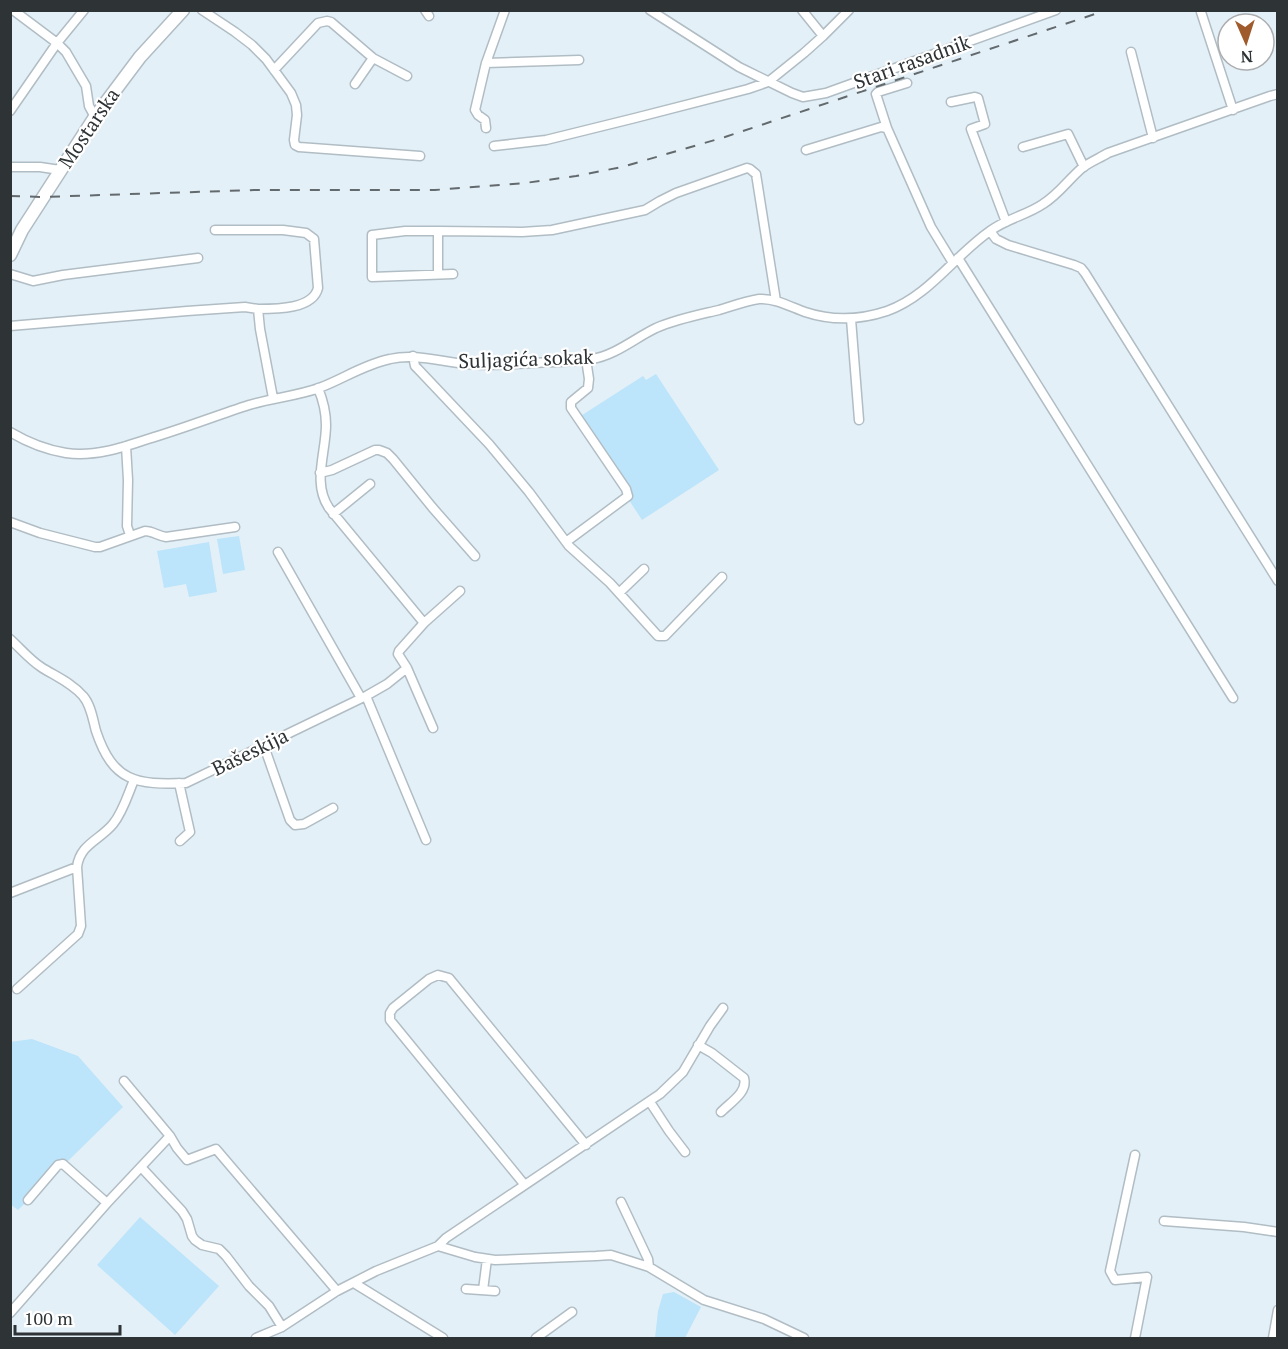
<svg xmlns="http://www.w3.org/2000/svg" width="1288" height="1349" font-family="'PT Serif',serif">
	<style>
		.green { fill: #bce4fa }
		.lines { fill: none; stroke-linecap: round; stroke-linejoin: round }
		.street-casing { stroke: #b1bdc4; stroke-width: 11 }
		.secondary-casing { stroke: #b1bdc4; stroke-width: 15 }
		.street { stroke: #fff; stroke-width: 8 }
		.secondary { stroke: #fff; stroke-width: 12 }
		.rail { stroke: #636a6e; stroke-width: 2; stroke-dasharray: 10 10; stroke-linecap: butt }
		.labels { text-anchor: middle; stroke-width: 4.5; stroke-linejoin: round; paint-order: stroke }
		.street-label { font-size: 20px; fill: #2e3336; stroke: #fff }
	</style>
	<rect width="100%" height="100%" fill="#e4f0f7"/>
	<path class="green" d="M656,374L719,470L642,520L576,419L643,376L646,380Z
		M239,536L245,570L223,574L217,539Z
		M209,542L217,592L189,597L186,584L164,588L157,551Z
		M32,1039L78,1056L123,1107L18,1210L10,1204V1042Z
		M140,1217L219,1286L175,1335L97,1265Z
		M674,1292L701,1307L685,1338H655L658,1311L663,1294Z"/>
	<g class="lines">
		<g class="street-casing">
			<path id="street" d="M13,10L57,43L66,52L86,86L89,106L95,117
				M202,10L235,32L252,45L266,59L291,93L296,105L297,115L294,140L295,145L299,147L420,156
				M425,10L429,16
				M650,10L739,67L792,93L803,97L826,93L1056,10
				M1201,12L1233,110
				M823,36L849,10
				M1131,52L1153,138
				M373,58L407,76
				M486,63L579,60
				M274,70L318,23L327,21L331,22L373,58L355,84
				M951,102L975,97L978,98L985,124L971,129L1006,222
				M10,111L57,43L84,10
				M486,128L485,120L478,115L475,110L486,63L505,10
				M887,128L876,94L878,92L907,83
				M494,146L546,140L635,118L748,89L768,82L804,53L823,36L802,10
				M1023,147L1068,134L1084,167
				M806,150L881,127L887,128L931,227L953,263
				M10,167H40L60,170
				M215,230H283L306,233L314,239L318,288C313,309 277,309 258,309
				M438,231H405L372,235V277L453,274
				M990,231L996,239L1008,245L1074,265L1081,268L1085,273L1278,581
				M958,258L1233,698
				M10,274L33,281L63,275L198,258
				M438,274V231L522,232L552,230L645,210L660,201L676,193L747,168L750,169L756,174L776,301
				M851,319L859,420
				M10,326L187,311L245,307L258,309L260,329L273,398
				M413,356L415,366L418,369L489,444L529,492L569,546L610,583L658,636H665L722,577
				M10,432C27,442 47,450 66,453C94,457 121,448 148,439C182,429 215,416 249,405C272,398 297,396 319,388C343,379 365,364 390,359C416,353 441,362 467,364C489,366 511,364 533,363C552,362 573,362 592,359C616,355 635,338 656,328C677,319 698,315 719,310C732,306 746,301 759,299C775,298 791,307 805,312C832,321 860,320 887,311C929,296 954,256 990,231C1006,219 1027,215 1043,204C1058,195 1069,179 1082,168C1090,162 1100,158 1108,153L1270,96L1278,94
				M126,446L128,480L127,526L130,535
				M320,473L332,470L375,450H379L387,453L393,459L432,507L475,556
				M333,514L370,484
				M10,522L40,533L95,547H100L145,531C153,531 158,536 166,537L235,527
				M566,542L628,496L626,489L571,408V402L588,388L589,379L586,359
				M278,552L361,698
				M619,593L644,569
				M424,623L460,591
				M10,639C20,648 30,660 41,667C55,676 72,683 83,696C91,705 93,720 96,731C113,782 136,785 186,783L366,696L387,684L407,668L398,654L399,651L424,623L329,508C312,483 326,453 326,425C326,412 323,400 318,388
				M407,668L433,728
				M366,696L426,840
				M264,746L290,820L295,825L304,824L333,808
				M179,783L190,832L180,841
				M10,893L77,867
				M17,989L78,934L81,926L77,867C80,844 100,840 113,824C123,812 128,794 134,780
				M698,1045L712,1053L744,1078C748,1092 731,1102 721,1112
				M124,1081L170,1136
				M650,1102L669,1131L685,1152
				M1135,1155L1110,1271L1115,1280L1147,1277L1135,1338
				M141,1167L182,1211L187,1219L192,1236L195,1240L202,1245L219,1249L226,1256L249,1286L269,1306L282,1327
				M524,1184L390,1020V1013L393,1008L429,979L438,975L449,978L586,1145
				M28,1200L58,1165L63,1164L107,1203
				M621,1202L648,1259L649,1267
				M1164,1221L1244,1227L1278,1232
				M438,1246L446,1238L660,1094L683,1072L710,1026L723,1008
				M354,1283L443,1338
				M466,1289L495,1291
				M483,1290L487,1259
				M10,1313L107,1203L170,1136L177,1148L187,1160L216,1149L337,1291
				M256,1338L282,1327L337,1291L376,1271L438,1246L475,1257L495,1260L596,1256L611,1255L649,1267L704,1300L764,1319L804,1338
				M536,1338L572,1312
				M1273,1338L1278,1310"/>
		</g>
		<g class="secondary-casing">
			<path id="secondary" d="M10,255L22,230L95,117L140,57L183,10"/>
		</g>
		<use href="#street" class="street"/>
		<use href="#secondary" class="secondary"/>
		<path class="rail" d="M10,196L43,197L254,190H435L525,183L576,176L622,167L725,137L1107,10"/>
	</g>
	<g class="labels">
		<g class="street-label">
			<text transform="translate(912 62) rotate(-20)" y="7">Stari rasadnik</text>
			<text transform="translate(89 128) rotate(-56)" y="7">Mostarska</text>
			<text transform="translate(526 359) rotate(-2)" y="7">Suljagića sokak</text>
			<text transform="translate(250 752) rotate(-26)" y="7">Bašeskija</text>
		</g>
	</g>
	<rect width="1288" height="1349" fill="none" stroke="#2e3336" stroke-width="24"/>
	<g transform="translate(1246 42) rotate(177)"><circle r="28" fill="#ffffff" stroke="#abadaf" stroke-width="1.5"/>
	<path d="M0-4.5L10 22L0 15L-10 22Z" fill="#9f5b2c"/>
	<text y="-9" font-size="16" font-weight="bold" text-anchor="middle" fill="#2e3336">N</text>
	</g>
	<path d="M15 1325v9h105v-9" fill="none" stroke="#2e3336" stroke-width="3"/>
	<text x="24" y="1325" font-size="18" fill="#2e3336" stroke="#ffffff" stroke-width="4.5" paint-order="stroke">100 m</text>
</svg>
